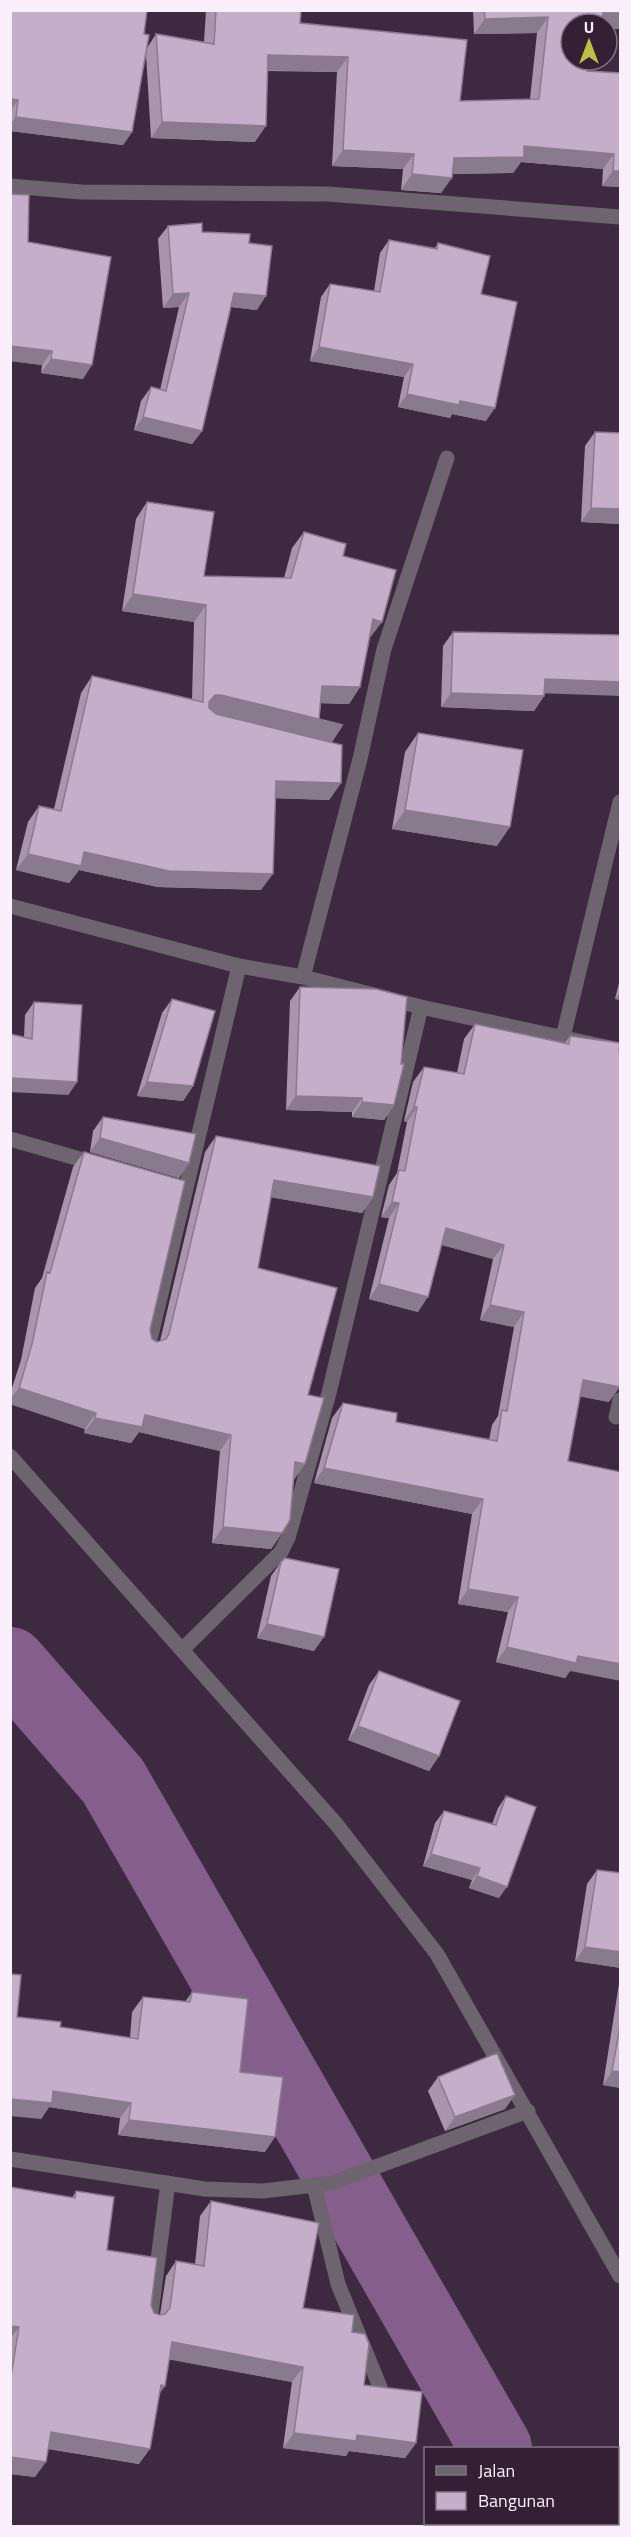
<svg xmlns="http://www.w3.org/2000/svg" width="631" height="2537" font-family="'Titillium Web',sans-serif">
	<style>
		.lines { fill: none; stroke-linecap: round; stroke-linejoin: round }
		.river { stroke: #855f8b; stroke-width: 72 }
		.service { stroke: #6e646f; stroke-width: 15 }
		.minor { stroke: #6e646f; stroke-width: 15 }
		.wall { fill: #a996ad }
		.shaded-wall { fill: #8a7a8d }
		.building { fill: #c5aec9; stroke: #8a7a8d; stroke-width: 1.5 }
	</style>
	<rect width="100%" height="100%" fill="#3d2a40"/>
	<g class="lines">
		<path class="river" d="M10,1663L113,1781L496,2448
			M535,2524L536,2526"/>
		<path class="service" d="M314,2185L338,2284L380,2387"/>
		<path class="minor" d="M10,186L81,192L328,194L620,217
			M10,906L239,966L303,977L421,1007L620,1050
			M303,977L360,759L384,649L447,458
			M563,1037L620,802
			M10,1139L97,1164
			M148,1348L239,966
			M616,1417L620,1400
			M10,1456L337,1825L437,1954L620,2276
			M182,1650L281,1552L288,1538L329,1393L421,1007
			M10,2159L205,2189L263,2191L332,2183L528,2111
			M150,2321L168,2183"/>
	</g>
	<path class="wall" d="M10,10L144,34L147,48L156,34L204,42L206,10H301L300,23L460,101L530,99L537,33L474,34L473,10H621V29H607V24H571L587,71L621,73V187L602,186L603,169L521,162L513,173L453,174L441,193L401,190L403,169L332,166L337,72L268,71L255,142L151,138L146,54L132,132L123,145L10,131Z
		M10,194L28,242L83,379L41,373L42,365L10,361Z
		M168,226L202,232L249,243L257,310L231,307L202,431L192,444L134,430L141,401L151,387L160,390L179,307L163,308L158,239Z
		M389,240L435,248L438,243L481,294L486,421L452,414L450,418L398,407L404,377L310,361L321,297L330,284L374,291L380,253Z
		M595,432L621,433V524L581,522L585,446Z
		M147,502L204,576L284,578L292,548L304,532L343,556L370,638L360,687L349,704L321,703L319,719L343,725L332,742L215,713L341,783L329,800L276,798L261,890L158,887L79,870L69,883L16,870L28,822L39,806L54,809L81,693L92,676L192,699L194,622L122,611L136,519Z
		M453,632L544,693V696L534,711L441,707L443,646Z
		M418,733L497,846L392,829L405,752Z
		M621,975V1000L615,999Z
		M300,987L394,1105L384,1120L352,1117V1112L286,1110L290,1001Z
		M172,999L193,1086L183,1101L137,1096L162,1013Z
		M34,1002L77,1082L68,1095L24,1037L25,1015Z
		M475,1024L565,1043L570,1036L619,1051L609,1402L580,1396L568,1461L570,1671L565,1678L496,1662L508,1612L458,1604L472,1514L314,1483L332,1418L343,1403L396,1422L489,1440L492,1425L498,1416L514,1327L480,1320L493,1259L442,1245L418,1312L369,1299L389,1218L381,1217L389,1185L397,1173L407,1122L404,1121L413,1082L424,1067L457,1073L464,1039Z
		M103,1117L189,1163L179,1178L90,1152L93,1131Z
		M216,1136L373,1197L362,1213L271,1197L258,1268L308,1395L294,1480L293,1479L284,1530L271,1549L212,1543L220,1451L139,1432L131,1443L84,1433L85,1429L10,1404V1394L21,1360L35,1288L42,1278L73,1167L84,1152L150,1330L152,1339L157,1342L160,1341L205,1152Z
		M281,1562L314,1651L257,1638L271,1576Z
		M379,1671L439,1756L429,1771L348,1740L369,1685Z
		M506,1796L499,1898L469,1888L472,1880L423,1866L435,1823L444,1811L492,1824L498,1808Z
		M597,1870L621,1873V1968L575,1961L587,1884Z
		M621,1971V2088L603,2085Z
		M192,1992L240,2072L265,2152L118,2135L120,2118L49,2107L41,2119L17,2017L60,2027L130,2038L132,2012L143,1997L185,2002Z
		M438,2077L505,2109L445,2131L428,2091Z
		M10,2187L72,2198L76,2191L107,2250L151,2305L154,2313L160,2315L166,2276L176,2261L195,2264L200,2216L211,2201L303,2308L352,2332L364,2385L416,2443L405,2458L349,2451L346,2456L283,2448L292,2382L169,2359L165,2386L159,2394L139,2464L48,2449L35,2477L10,2474Z"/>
	<path class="shaded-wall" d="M603,13H621V29H607V24H595Z
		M548,17L537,33L474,34L485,19Z
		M268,55L348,57L337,72L257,70Z
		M10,99L18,100L10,111Z
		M16,117L132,132L123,145L10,131V124Z
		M162,122L266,126L255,142L151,138Z
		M524,146L614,154L603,169L521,162L513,173L443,174L454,158Z
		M343,150L414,154L403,169L332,166Z
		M613,171H621V187L602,186Z
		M412,174L452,178L441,193L401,190Z
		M189,293L179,307L163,308L173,294Z
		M234,293L266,296L257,310L224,306Z
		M10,346L52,351L42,365L10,361Z
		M319,347L413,364L404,377L310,361Z
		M51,359L92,365L83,379L41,373Z
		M407,394L460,401L495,408L486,421L452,414L450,418L398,407Z
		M143,417L202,431L192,444L134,430Z
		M591,508L621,509V524L581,522Z
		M133,594L206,605L194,622L122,611Z
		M373,619L382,622L370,638Z
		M545,679L621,682V696L535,693Z
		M322,686L360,687L349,704L311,703Z
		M451,693L544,696L534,711L441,707Z
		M215,695H221L343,725L332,742L209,712V702Z
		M276,781L341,783L329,800L265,798Z
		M405,810L510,827L497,846L392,829Z
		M84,852L273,874L261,890L158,887L79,870L69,883L16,870L28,854Z
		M621,991V1000L615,999Z
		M10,1078L77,1082L68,1095L10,1092Z
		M147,1082L193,1086L183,1101L137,1096Z
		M296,1096L362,1098L352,1112L286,1110Z
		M362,1102L394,1105L384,1120L352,1117Z
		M414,1107H417L407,1122L404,1121Z
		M100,1138L189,1163L179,1178L90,1152Z
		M274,1180L373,1197L362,1213L263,1196Z
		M392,1202L399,1203L389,1218L381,1217Z
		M446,1228L504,1245L493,1259L435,1243Z
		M379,1284L428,1297L418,1312L369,1299Z
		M490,1305L524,1312L514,1327L480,1320Z
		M583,1380L620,1387L609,1402L572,1395Z
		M19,1388L96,1413L85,1429L10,1404V1399Z
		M145,1415L231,1435L220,1451L139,1432L131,1443L84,1433L95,1418Z
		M295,1462L305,1464L294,1480L284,1477Z
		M324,1468L483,1499L472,1514L314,1483Z
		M223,1527L284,1530L271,1549L212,1543Z
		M468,1589L518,1597L508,1612L458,1604Z
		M267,1624L324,1637L314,1651L257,1638Z
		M507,1647L578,1656L621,1664V1681L570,1671L565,1678L496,1662Z
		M358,1726L439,1756L429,1771L348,1740Z
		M431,1854L480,1868L472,1880L423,1866Z
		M477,1876L507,1887L499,1898L469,1888Z
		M585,1947L621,1952V1968L575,1961Z
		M612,2071L621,2072V2088L603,2085Z
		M53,2091L131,2103L120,2118L49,2107L41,2119L10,2116V2099Z
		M515,2095L505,2109L445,2131L455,2117Z
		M129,2120L275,2137L265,2152L118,2135Z
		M10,2326L19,2327L10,2339Z
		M172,2342L303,2367L292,2382L161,2358Z
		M161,2385L165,2386L154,2401Z
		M51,2432L150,2449L139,2464L40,2447Z
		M294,2433L357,2435L416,2443L405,2458L349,2451L346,2456L283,2448Z
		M10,2457L46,2462L35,2477L10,2474Z"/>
	<path class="building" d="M10,10H147L144,34L149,35L132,132L16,117L18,100L10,99Z
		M216,10H301L300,23L467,40L460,101L539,99L548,17L485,19L484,10H621V13H603L600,24H571V60H590L587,71L621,73V171H613L614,154L524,146V157L454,158L452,178L412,174L414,154L343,150L348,57L268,55L266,126L162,122L156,34L214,44Z
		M10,194L29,195L28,242L111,257L92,365L51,359L52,351L10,346Z
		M202,223V232L250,234L249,243L272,246L266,296L234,293L202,431L143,417L151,387L166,391L189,293L173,294L168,226Z
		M389,240L437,249L438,243L490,256L481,294L517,302L495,408L460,401L459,405L407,394L413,364L319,347L330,284L380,292Z
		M595,432L621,433V509L591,508Z
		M147,502L214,512L204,576L291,578L304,532L346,544L343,556L396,570L382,622L373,619L360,687L322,686L319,719L343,725L221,695H215L209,702V708L216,714L342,745L341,783L276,781L273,874L169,871L84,852L81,866L28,854L39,806L61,811L92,676L203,702L206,605L133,594Z
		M453,632L621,635V682L545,679L544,696L451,693Z
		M418,733L523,750L510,827L405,810Z
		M300,987L376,989L407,997L401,1064H404L394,1105L362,1102V1098L296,1096Z
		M172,999L215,1011L193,1086L147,1082Z
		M34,1002L82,1005L77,1082L10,1078V1034L32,1039Z
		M475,1024L569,1044L570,1036L620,1043L619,1051H621V1386L620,1387L583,1380L568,1461L621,1472V1664L578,1656L576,1663L507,1647L518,1597L468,1589L483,1499L324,1468L343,1403L397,1413L396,1422L497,1441L502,1410L507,1411L524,1312L490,1305L504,1245L446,1228L428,1297L379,1284L399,1203L392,1202L399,1170L405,1171L417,1107H414L424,1067L464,1074Z
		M103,1117L196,1134L189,1163L100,1138Z
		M216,1136L380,1166L373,1197L274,1180L258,1268L337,1288L308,1395L324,1398L305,1464L295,1462L290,1520L284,1530L282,1533L223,1527L231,1435L145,1415L142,1427L95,1418L96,1413L19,1388L32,1344L47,1272L50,1273L84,1152L185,1181L150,1330L152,1339L157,1342L166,1339L169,1334Z
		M285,1558L339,1569L324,1637L267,1624L281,1562Z
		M379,1671L460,1701L439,1756L358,1726Z
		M506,1796L536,1807L507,1887L477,1876L480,1868L431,1854L444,1811L496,1825Z
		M597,1870L621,1873V1952L585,1947Z
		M10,1974L21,1975L17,2017L61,2022L60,2027L138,2039L143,1997L190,2002L192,1992L248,1999L240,2072L283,2077L275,2137L129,2120L131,2103L53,2091L52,2103L10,2099Z
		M621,2020V2072L612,2071Z
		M497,2053L515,2095L455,2117L438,2077Z
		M10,2187L75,2198L76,2191L114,2197L107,2250L157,2258L151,2305L154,2313L160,2315L165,2314L170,2308L176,2261L204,2266L211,2201L319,2223L303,2308L354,2315L352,2332L365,2334L369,2344L364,2385L422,2392L416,2443L357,2435L356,2441L294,2433L303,2367L172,2342L165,2386L161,2385L150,2449L51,2432L46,2462L10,2457V2383L19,2327L10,2326Z"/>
	<rect width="631" height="2537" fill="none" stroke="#fbeffd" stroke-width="24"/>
	<rect x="424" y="2447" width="195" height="78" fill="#332035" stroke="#837385" stroke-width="1.5"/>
	<rect x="436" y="2466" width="30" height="9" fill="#6e646f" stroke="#837385" stroke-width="1.5"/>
	<text x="478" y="2477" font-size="18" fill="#fbeffd">Jalan</text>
	<rect x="436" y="2492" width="30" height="18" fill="#c5aec9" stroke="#837385" stroke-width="1.5"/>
	<text x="478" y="2507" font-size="18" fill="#fbeffd">Bangunan</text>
	<g transform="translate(589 42)"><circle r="28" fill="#332035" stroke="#837385" stroke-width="1.5"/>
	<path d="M0-4.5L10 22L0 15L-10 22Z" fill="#bac045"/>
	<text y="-9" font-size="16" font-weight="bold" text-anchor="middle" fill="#fbeffd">U</text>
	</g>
</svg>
